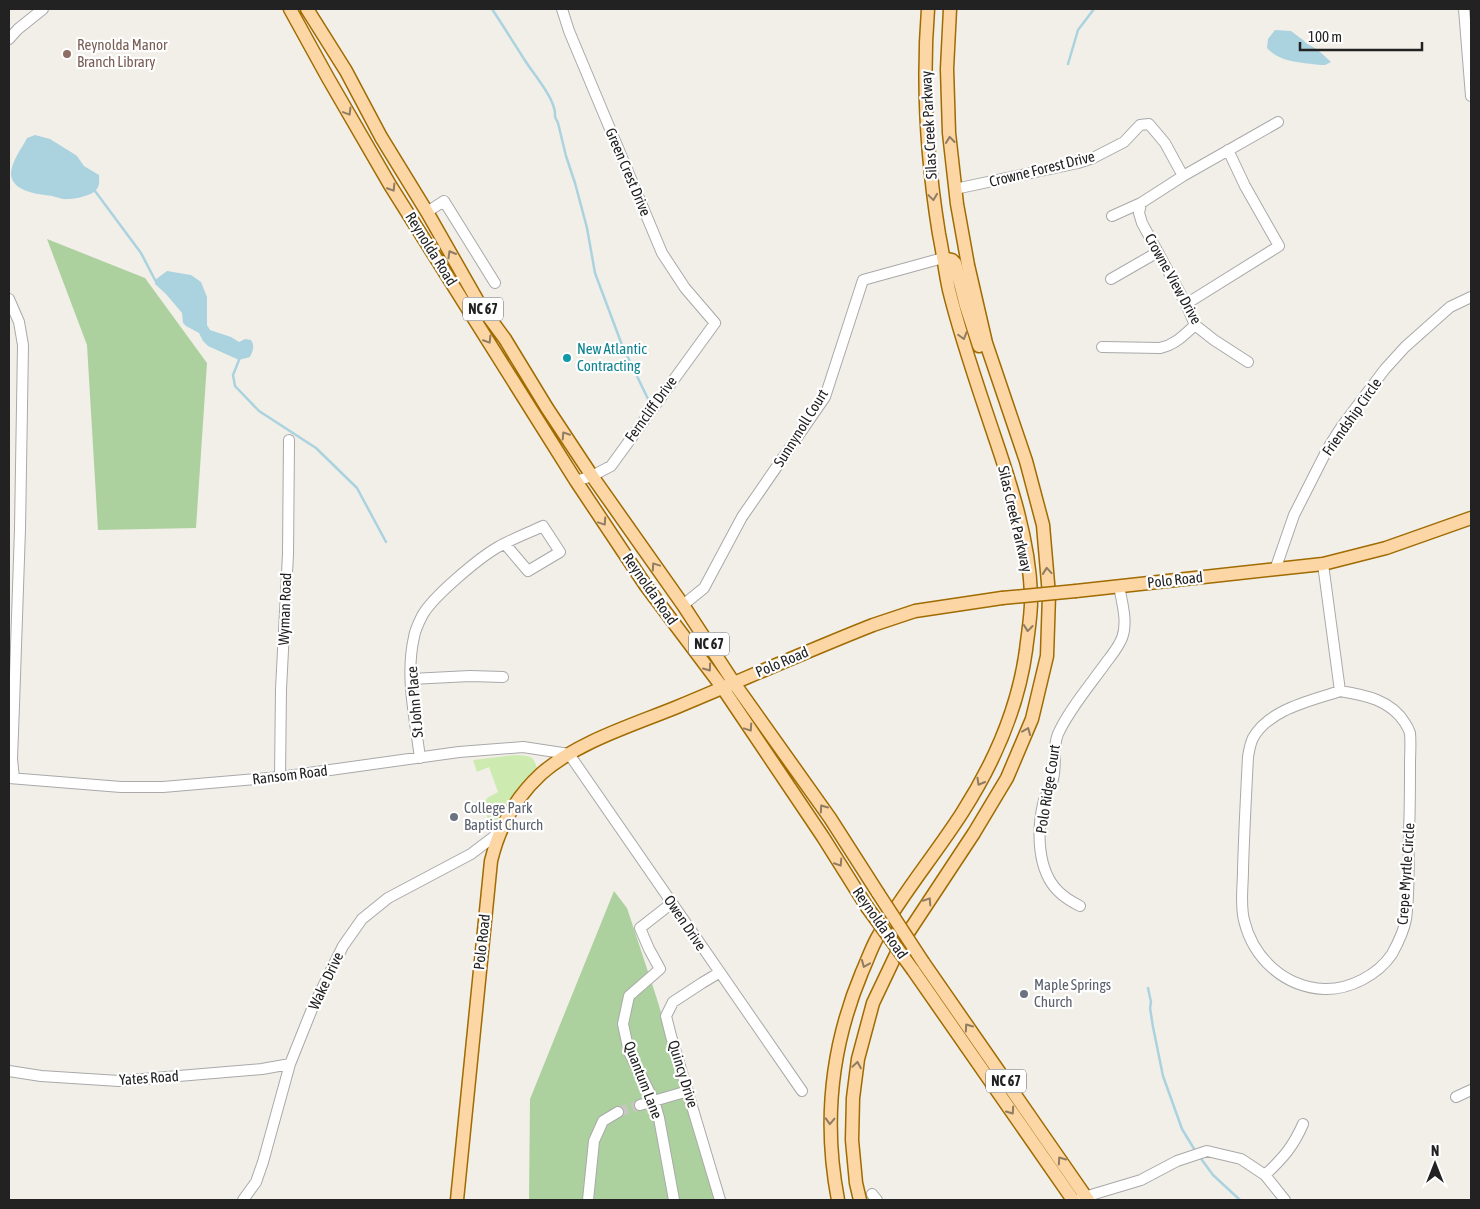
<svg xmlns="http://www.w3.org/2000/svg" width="1480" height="1209" font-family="'Asap Condensed',sans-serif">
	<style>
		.grass { fill: #cdebb0 }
		.forest { fill: #add19e }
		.water { fill: #aad3df }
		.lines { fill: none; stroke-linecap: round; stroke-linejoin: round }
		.stream { stroke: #aad3df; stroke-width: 2.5 }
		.minor-tunnel { stroke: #c8c6c1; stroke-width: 10; stroke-dasharray: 10 5; stroke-linecap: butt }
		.minor-casing { stroke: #a9a9a9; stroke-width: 12 }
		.major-casing { stroke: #a06b00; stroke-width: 15 }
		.minor { stroke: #fff; stroke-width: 10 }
		.major { stroke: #fcd6a4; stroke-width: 12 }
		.major-bridge-casing { stroke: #a06b00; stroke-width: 15; stroke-linecap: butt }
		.major-bridge { stroke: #fcd6a4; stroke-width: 12 }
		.oneway { stroke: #8f7c63 }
		.education-dot { fill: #8d6e63; stroke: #fff; stroke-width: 2 }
		.culture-dot { fill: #0f9aa8; stroke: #fff; stroke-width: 2 }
		.worship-dot { fill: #6b7280; stroke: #fff; stroke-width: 2 }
		.labels { text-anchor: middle; stroke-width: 4.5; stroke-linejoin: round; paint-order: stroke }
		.shield { fill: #fff; stroke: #646464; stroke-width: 1 }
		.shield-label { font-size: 14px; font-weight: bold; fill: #222 }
		.education-label { font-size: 15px; fill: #785e54; stroke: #fff; text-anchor: start }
		.street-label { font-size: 15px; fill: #222; stroke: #fff }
		.culture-label { font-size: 15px; fill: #0d838f; stroke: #fff; text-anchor: start }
		.worship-label { font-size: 15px; fill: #5b616d; stroke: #fff; text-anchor: start }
	</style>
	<rect width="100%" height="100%" fill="#f2efe9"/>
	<path class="grass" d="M515,755C528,756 534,754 537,769C528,777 521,786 514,796C508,804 498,824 490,828L484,805L487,798L498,792L489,767L477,772L473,760Z"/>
	<path class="forest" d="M47,239L145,278L207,363L196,528L98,530L87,345Z
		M614,891L627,908L657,999L717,1200H529L530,1099Z"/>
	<path class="water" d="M1275,30L1291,31L1303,40L1306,43L1318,50L1331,62L1325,65H1320C1301,62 1281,63 1267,48L1268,39Z
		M35,135L50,139L71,152L77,156L84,166L99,175C99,179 100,183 98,187C95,196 72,200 63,199C59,198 56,197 52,196C38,194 12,192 11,174C11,162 22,148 27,138Z
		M167,271L191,275L201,282L207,297V325L210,330L231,337L239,342L245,339L251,340C255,346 253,351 250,357L239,360L208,346L203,341L199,333L186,326L183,323L182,313L166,294L155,284V280Z"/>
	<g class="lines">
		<path class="stream" d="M492,9C504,27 515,45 526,62C535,76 557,101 555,117L558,123L566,156L575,183L587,228L595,273L622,345L648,399
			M1068,64L1078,30L1094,9
			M93,191H95L141,253L155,280L157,282
			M239,358V360L233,375L235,386L259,411L316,448L357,488L386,542
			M1148,988L1151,1002L1150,1008L1153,1027L1163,1076L1182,1129L1196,1152
			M1199,1156L1213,1175L1240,1200"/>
		<path class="minor-tunnel" d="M618,1112L640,1105"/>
		<g class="minor-casing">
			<path id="minor" d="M562,9L569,31L662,253L685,288L715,323L611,466L592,476L576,481
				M1464,9L1471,96
				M9,39L18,29L43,9
				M955,189L1078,163L1093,158L1124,142L1140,125L1149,124L1165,143L1183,176
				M1141,203L1139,213L1142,223L1186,304L1195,325L1214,340L1248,362
				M427,212L444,201L495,283
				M1112,216L1141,203L1183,176L1278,122
				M1111,279L1158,252
				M9,299L19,322L23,345L20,529L14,705L12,759L14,778
				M1186,304L1279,246L1245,186L1228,150
				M1102,347L1160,348C1175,345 1184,335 1195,325
				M1323,564L1340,691
				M1275,570L1294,515L1328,448L1342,426L1385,369L1405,347L1450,307L1471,297
				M683,605L704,588L742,517L825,397L863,280L943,258
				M411,679L470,676L503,677
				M1340,691C1365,695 1391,700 1405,723C1407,726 1409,730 1410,733C1411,743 1410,754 1410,764C1410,786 1410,809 1409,832C1408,860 1410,890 1406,919C1404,931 1398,943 1392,954C1378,975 1349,990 1324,989C1284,987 1253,958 1244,920C1240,904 1243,886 1243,870C1244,833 1246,795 1248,757C1249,751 1250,744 1253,738C1269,709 1311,701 1340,691Z
				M420,758C415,718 405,676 414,637C415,630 419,622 422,616C432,597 479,558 498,547C512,539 528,533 543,526L560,552L528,571L505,544
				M280,777L281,689L288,554L289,440
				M9,778L121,787H163L280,777L459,752L523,747L569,754L802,1091
				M672,903L640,928L649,949L660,969L629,996L623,1024L629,1052L654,1101L659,1118L674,1200
				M1080,906C1072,902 1064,897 1058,891C1037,870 1037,831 1043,804C1045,795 1051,788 1053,779C1057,764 1052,748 1058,734C1068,711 1090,685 1105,664C1111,656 1118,648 1122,638C1128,622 1122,603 1119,586
				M9,1071L41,1076L119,1081L262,1069L290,1064
				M1456,1097L1471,1090
				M640,1105L688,1091
				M1265,1175C1283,1158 1293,1147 1303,1124
				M872,1194L877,1200
				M1081,1198L1141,1180L1177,1161L1207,1151L1241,1159L1265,1175L1285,1200
				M243,1200L256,1182L263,1162L290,1064L312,1009L343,946L362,919L388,898L471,854L500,832
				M588,1200L594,1141L603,1121L618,1112
				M720,1200L671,1036L666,1016L673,1002L702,983L717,974H721"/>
		</g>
		<g class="major-casing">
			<path id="major" d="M290,9L328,78L390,185L576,481L646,586L722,687L823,837L867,907
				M307,9L346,71L381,137L427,212L480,305L505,339L547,408L592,476L683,605L734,683L830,818L878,893
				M943,258L952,260L955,263L966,306L979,346
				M1076,591L1323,564L1386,548L1471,518
				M923,962L1088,1200
				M913,970L1073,1200
				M457,1200L491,861C499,827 515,798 541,774C577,742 633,725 677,707C742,680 807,651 873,625L915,611L1002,598
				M838,1200C823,1122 831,1046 862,972C867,961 871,949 877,938C902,894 935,855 962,813C994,763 1018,709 1026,650C1028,632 1032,612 1031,594C1029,540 1011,485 994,435C978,387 961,339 949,290C945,272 943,253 939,234C927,160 922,84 928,9
				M860,1200L856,1183L852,1140L853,1098L858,1059L873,1003L902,942L974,833L1007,778L1032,719L1047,656L1049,595L1043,525L1026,461L986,343L968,265L957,204L949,133L947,69L950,9"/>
		</g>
		<use href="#minor" class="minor"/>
		<use href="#major" class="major"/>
		<g class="major-bridge-casing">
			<path id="major-bridge" d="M1002,598L1076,591
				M878,893L923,962
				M867,907L913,970"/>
		</g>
		<use href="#major-bridge" class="major-bridge"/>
	</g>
	<defs><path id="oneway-chevron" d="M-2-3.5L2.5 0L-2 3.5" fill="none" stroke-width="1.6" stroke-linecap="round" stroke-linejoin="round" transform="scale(1.25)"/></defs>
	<g class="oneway">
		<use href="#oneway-chevron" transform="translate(348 112) rotate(59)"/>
		<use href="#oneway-chevron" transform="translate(950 140) rotate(-96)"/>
		<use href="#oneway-chevron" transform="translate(392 188) rotate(58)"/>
		<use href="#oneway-chevron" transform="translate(933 197) rotate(82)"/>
		<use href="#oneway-chevron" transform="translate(451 254) rotate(-120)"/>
		<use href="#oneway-chevron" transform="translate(963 336) rotate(74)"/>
		<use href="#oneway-chevron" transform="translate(488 340) rotate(58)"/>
		<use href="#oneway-chevron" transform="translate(565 435) rotate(-123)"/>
		<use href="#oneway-chevron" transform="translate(603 522) rotate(56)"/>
		<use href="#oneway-chevron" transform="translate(655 566) rotate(-124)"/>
		<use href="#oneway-chevron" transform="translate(1047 571) rotate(-95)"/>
		<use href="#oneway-chevron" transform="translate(1028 628) rotate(96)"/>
		<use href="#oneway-chevron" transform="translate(708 668) rotate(54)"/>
		<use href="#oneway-chevron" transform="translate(749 728) rotate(56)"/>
		<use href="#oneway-chevron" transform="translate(1027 731) rotate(-67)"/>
		<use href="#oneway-chevron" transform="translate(980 782) rotate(120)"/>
		<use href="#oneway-chevron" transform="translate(823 808) rotate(-125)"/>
		<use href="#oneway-chevron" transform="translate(839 863) rotate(57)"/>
		<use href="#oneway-chevron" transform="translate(928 901) rotate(-57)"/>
		<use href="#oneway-chevron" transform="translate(865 964) rotate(113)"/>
		<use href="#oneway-chevron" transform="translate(968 1027) rotate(-125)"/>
		<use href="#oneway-chevron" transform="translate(857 1065) rotate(-81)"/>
		<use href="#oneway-chevron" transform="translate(1011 1111) rotate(55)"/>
		<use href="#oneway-chevron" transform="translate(830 1121) rotate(92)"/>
		<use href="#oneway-chevron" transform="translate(1061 1160) rotate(-125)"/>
	</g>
	<circle class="education-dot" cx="67" cy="54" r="5"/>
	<circle class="culture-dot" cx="567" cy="358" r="5"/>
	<g class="worship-dot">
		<circle cx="454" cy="817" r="5"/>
		<circle cx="1024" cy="994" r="5"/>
	</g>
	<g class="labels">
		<g class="shield">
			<rect x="463" y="297.5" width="40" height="23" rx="4"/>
			<rect x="689" y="632.5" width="40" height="23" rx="4"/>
			<rect x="986" y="1069.5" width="40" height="23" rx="4"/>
		</g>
		<g class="shield-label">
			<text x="483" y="314">NC 67</text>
			<text x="709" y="649">NC 67</text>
			<text x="1006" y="1086">NC 67</text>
		</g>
		<g class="education-label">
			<text x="77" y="50">Reynolda Manor<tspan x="77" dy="17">Branch Library</tspan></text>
		</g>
		<g class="street-label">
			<text transform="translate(929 125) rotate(-93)" y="5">Silas Creek Parkway</text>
			<text transform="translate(1042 169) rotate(-14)" y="5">Crowne Forest Drive</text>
			<text transform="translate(628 172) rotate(67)" y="5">Green Crest Drive</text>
			<text transform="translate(431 249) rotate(58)" y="5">Reynolda Road</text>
			<text transform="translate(1173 279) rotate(61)" y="5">Crowne View Drive</text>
			<text transform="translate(651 409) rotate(-54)" y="5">Ferncliff Drive</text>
			<text transform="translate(1352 417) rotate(-55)" y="5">Friendship Circle</text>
			<text transform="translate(801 428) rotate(-58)" y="5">Sunnynoll Court</text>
			<text transform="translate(1015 519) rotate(77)" y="5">Silas Creek Parkway</text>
			<text transform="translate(1175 580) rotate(-6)" y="5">Polo Road</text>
			<text transform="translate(650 589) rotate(55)" y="5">Reynolda Road</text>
			<text transform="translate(285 609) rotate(-88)" y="5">Wyman Road</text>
			<text transform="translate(782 662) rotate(-23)" y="5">Polo Road</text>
			<text transform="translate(415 702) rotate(-95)" y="5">St John Place</text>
			<text transform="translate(290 775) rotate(-7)" y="5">Ransom Road</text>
			<text transform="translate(1048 789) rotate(-81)" y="5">Polo Ridge Court</text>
			<text transform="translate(1406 874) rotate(-86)" y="5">Crepe Myrtle Circle</text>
			<text transform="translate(685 923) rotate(56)" y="5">Owen Drive</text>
			<text transform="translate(880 923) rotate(55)" y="5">Reynolda Road</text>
			<text transform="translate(482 942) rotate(-84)" y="5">Polo Road</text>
			<text transform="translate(326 981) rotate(-65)" y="5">Wake Drive</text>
			<text transform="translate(683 1074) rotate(73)" y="5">Quincy Drive</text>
			<text transform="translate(149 1078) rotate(-4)" y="5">Yates Road</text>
			<text transform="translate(643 1080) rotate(69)" y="5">Quantum Lane</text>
		</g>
		<g class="culture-label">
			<text x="577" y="354">New Atlantic<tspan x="577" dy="17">Contracting</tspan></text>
		</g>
		<g class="worship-label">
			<text x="464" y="813">College Park<tspan x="464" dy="17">Baptist Church</tspan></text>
			<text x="1034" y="990">Maple Springs<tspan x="1034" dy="17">Church</tspan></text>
		</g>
	</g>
	<rect width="1480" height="1209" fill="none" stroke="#222222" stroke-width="20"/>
	<g transform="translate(1435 1164)" stroke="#ffffff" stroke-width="4" paint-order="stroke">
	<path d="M0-4L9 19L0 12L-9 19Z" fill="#222222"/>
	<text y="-8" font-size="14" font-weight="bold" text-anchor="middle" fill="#222222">N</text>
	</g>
	<path d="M1300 42v8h122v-8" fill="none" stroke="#222222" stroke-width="2.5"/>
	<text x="1308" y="42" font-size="15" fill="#222222" stroke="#ffffff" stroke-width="4" paint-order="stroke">100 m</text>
</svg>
